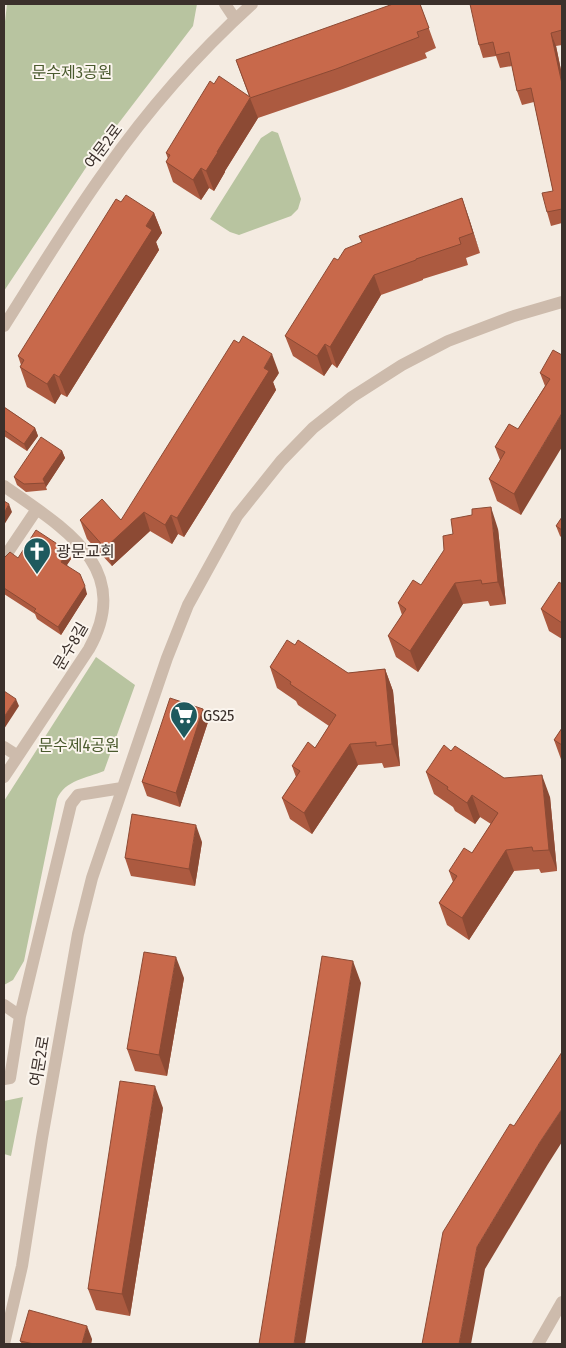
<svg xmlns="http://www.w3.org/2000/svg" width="566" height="1348" font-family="'Fira Sans Condensed','Noto Sans KR',sans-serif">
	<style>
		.green { fill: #b8c4a0 }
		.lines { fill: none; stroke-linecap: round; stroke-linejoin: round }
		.minor { stroke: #cdbbac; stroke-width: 12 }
		.wall { fill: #ac5a40 }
		.shaded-wall { fill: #8c4a34 }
		.building { fill: #c8694b; stroke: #8c4a34 }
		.labels { text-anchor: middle; stroke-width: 4; stroke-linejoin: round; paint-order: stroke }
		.park-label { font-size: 16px; fill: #4a5a2e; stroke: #fbf5ee }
		.street-label { font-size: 16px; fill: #3b302b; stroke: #fbf5ee }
		.poi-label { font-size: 16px; fill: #3b302b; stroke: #fbf5ee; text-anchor: start }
	</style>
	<rect width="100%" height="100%" fill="#f4ebe1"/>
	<path class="green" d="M7,4H197L193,26L95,154L4,291V30Z
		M272,131L278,133L301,199L298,209L291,216L239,235L230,232L210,219L261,138Z
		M96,657L135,685L104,771C87,778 65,780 57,799L24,961L13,980L4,985V801Z
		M23,1097L11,1156L4,1154V1101Z"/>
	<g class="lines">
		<path class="minor" d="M225,4L235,19
			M4,326C37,274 69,221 105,171C147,111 198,53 252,4
			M4,486C62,527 135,567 89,649L4,777
			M4,558L37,509
			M4,747L18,756
			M4,1005L20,1016L10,1078L4,1079
			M20,1016L71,804L78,795L122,788
			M4,1344L22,1266L42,1138L78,934L92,878L167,658L188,605L237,516L281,461L313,428L352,397L402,365L448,341L514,316L562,302
			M538,1344L562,1302"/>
	</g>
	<path class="wall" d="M420,4L436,48L425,53L427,58L343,89L258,118L225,171V172L214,191L209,188L201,200L173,182L166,162L168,159L166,153L214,84L249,96L236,60Z
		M562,4V45L556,46L562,75V223L551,226L547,212L553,191L534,102L522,105L517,91L512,66L500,68L496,56L483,58L479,45Z
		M462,198L480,253L466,258L468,265L423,279V280L381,295L337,368L332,364L324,376L293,356L285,336L338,260Z
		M121,202L154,213L162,233L156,242L159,250L67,397L61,394L55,404L27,387L20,367L21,365L18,356Z
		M562,355L521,515L497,501L489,479L500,460L495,447L518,429L545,386L540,373Z
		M279,373L273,382L276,390L184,537L178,534L172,544L150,531L112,566L87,539L80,520H121Z
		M4,407L35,428L38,436L27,451L4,436Z
		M62,451L65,458L46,487L47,490L26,492L17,485L14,477Z
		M562,517V538L560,536L556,526Z
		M498,529L506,604L490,606L488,601L463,604L418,672L396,657L388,636L402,615L398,603L421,585Z
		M68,551L71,559L67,565L87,594L61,635L37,619L35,614L4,594V558H18Z
		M562,584V639L549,631L541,609Z
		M295,645L348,673L385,669L393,691L400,766L384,768L382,763L358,765L312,834L290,819L282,798L296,777L292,766L315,748L329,726L298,705L296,701L277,688L270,667Z
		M203,709L208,722L180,807L147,796L142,782Z
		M562,728V762L554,740Z
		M451,751L504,778L550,797L557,871L541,873L539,869L514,871L469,940L447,925L439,903L453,882L449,871L472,853L491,824L480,817L475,824L455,811L453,807L434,794L426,772Z
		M202,842L195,886L131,876L125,858Z
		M184,978L167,1076L135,1071L127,1049Z
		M163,1108L130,1316L96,1310L88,1289Z
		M92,1339L91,1344H22L20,1341Z"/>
	<path class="shaded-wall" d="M551,33L556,46L562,75V84Z
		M250,98L258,118L225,171V172L214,191L206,171L217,152Z
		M201,168L209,188L201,200L193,180Z
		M462,198L469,218L480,253L473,233Z
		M154,213L162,233L156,242L159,250L67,397L59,377Z
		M374,275L381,295L337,368L330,347Z
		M325,344L332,364L324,376L317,356Z
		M272,354L279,373L273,382L276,390L184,537L177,518Z
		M54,374L61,394L55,404L47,384Z
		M562,413V447L521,515L514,494Z
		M35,428L38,436L27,451L24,444Z
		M62,451L65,458L46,487L43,479Z
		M9,504L12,512L4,525V513Z
		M491,507L498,529L506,604L498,582Z
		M144,512L150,531L112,566L105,548Z
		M171,515L178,534L172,544L165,525Z
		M68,551L71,559L64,569L61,562Z
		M455,583L463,604L418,672L410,651Z
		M85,586L87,594L61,635L58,627Z
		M385,669L393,691L400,766L392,744Z
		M16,699L19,706L4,729V717Z
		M203,709L208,722L180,807L176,793Z
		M350,744L358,765L312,834L304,813Z
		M542,775L550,797L557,871L549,850Z
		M472,795L480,817L475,824L467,803Z
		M196,825L202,842L195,886L189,869Z
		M506,850L514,871L469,940L462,918Z
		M176,957L184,978L167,1076L159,1055Z
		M353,961L361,983L305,1344H294Z
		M155,1086L163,1108L130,1316L122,1294Z
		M562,1109V1142L548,1164L485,1269L471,1344H459L477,1247L540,1142Z
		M87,1326L92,1339L91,1344H82Z"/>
	<path class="building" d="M393,4H420L429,28L417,32L419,37L336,69L250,98L217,152H218L206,171L201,168L193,180L166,162L170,155L166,153L210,81L214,84L219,76L250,97L236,60Z
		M470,4H562V30L551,33L562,84V209L547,212L542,193L553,191L531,88L517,91L509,52L496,55L493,42L479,45Z
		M126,195L154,213L146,226L152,230L59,377L54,374L47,384L20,367L24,360L18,356L116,199L121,202Z
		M462,198L473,233L459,238L461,244L416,259V260L374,275L330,347L325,344L317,356L285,336L334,258L338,260L345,249L362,242L359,236Z
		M243,336L272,354L264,368L269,371L177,518L171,515L165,525L144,512L105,548L80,520L102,499L121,520L234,340L239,343Z
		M553,350L562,355V413L514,494L489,479L505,452L495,447L509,424L518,429L550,379L540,373Z
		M4,407L35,428L24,444L4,430Z
		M41,437L62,451L43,479L45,483L24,484L14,477Z
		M4,501L9,504L4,513Z
		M491,507L498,582L482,584L481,580L455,583L410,651L388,636L406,609L398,603L413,580L421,585L444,550L443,536L453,534L451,519L472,515V509Z
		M562,517V530L556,526Z
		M36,530L68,551L61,562L80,574L85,586L58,627L34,611L36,609L4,588V558L10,552L18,558Z
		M559,582L562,584V623L541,609Z
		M287,640L295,645L298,640L348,673L385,669L392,744L376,746V742L350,744L304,813L282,798L300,771L292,766L308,742L315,748L336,715L290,684L291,682L270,667Z
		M4,691L16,699L4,717Z
		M170,698L203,709L176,793L142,782Z
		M562,728V745L554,740Z
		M444,745L451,751L455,746L504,778L542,775L549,850L533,851L532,847L506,850L462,918L439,903L457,876L449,871L464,848L472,853L498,813L472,795L467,803L447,789L448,787L426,772Z
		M132,814L196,825L189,869L125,858Z
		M144,952L176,957L159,1055L127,1049Z
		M322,956L353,961L294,1344H259Z
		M562,1052V1109L540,1142L477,1247L459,1344H422L443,1232L510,1124L514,1126Z
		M120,1081L155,1086L122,1294L88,1289Z
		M29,1310L87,1326L82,1344H34L20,1341Z"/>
	<defs>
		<g id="church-pin" transform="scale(1.4375)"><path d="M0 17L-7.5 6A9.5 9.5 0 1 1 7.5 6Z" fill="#1f5a5e" stroke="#fbf5ee"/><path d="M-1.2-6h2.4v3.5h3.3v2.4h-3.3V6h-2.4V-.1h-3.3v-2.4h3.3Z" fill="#fff"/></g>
		<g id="supermarket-pin" transform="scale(1.4375)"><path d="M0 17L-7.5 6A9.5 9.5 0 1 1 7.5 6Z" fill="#1f5a5e" stroke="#fbf5ee"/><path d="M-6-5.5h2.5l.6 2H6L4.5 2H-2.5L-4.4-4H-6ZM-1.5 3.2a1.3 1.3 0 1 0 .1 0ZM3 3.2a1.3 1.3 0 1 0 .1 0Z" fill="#fff"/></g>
	</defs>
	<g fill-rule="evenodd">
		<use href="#church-pin" x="37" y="551"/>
		<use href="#supermarket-pin" x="184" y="715"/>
	</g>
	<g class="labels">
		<g class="park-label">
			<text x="72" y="78">문수제3공원</text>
			<text x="79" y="751">문수제4공원</text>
		</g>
		<g class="street-label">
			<text transform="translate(103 146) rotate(-53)" y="6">여문2로</text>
			<text transform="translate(70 646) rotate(-60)" y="6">문수8길</text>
			<text transform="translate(39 1061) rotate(-80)" y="6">여문2로</text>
		</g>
		<g class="poi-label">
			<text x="56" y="557">광문교회</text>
			<text x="203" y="721">GS25</text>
		</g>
	</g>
	<rect width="566" height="1348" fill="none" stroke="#3b302b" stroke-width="10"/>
</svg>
